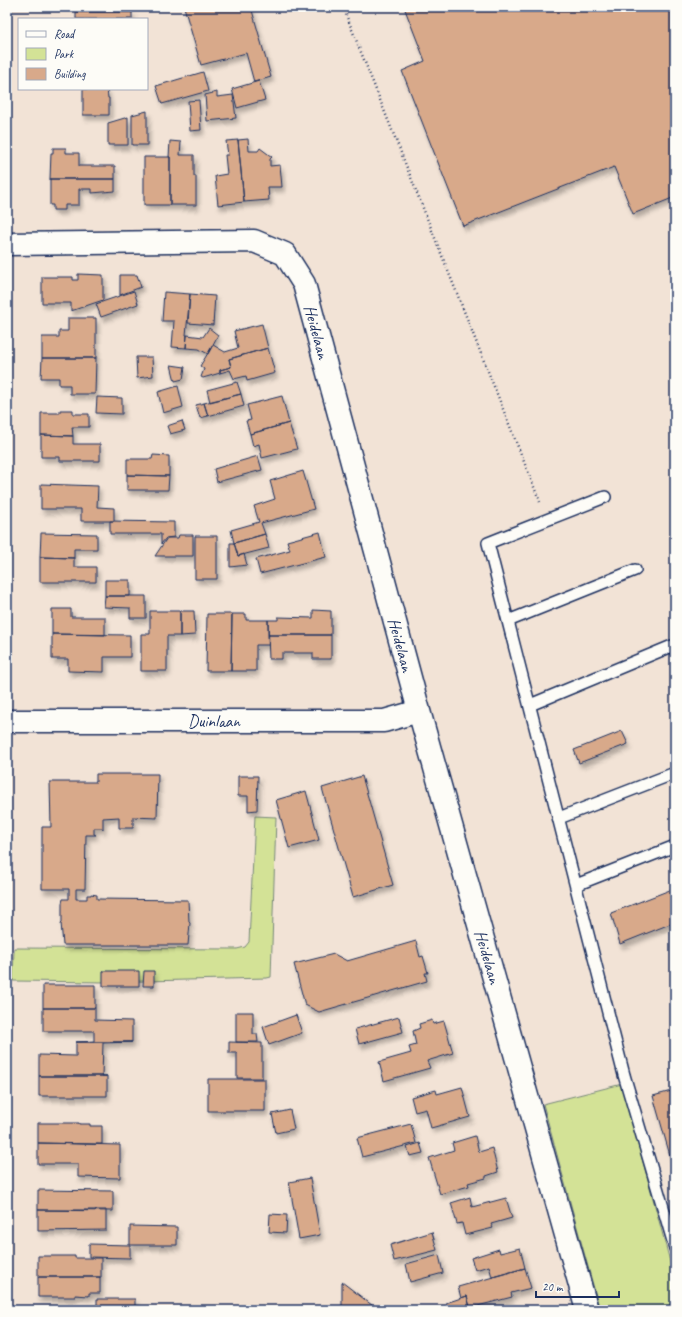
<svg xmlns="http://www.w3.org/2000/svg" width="682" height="1317" font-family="Caveat,sans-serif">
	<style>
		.green { fill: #d3e296; stroke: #77887a }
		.building { fill: #d8a98a; stroke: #1b2f5e; filter: url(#shadow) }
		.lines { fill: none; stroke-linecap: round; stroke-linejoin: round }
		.lane-casing { stroke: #1b2f5e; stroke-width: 14 }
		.street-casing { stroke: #1b2f5e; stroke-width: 25 }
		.path { stroke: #1b2f5e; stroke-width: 2.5; stroke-dasharray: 1 3; stroke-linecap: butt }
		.lane { stroke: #fdfcf7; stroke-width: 11 }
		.street { stroke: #fdfcf7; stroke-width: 22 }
		.labels { text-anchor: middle; stroke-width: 3.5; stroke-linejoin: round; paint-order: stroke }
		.street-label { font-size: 17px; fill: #1b2f5e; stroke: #fdfcf7 }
	</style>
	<defs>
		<filter id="shadow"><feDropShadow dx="2.5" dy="4.5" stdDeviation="2" flood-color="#0004"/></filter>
	</defs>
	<rect width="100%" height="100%" fill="#f2e3d6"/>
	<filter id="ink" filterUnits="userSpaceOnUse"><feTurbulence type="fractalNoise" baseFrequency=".025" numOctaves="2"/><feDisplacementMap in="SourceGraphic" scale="8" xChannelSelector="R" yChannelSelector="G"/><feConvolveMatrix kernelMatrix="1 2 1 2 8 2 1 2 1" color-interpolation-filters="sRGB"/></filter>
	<g filter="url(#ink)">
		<path class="green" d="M255,816L276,817L271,977L267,978L106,982L13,981L14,948L237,949L245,947L249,942Z
			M622,1084L675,1280V1310H600L543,1104Z"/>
		<path class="building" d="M184,7H251L271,77L254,82L246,53L201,65Z
			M404,7H675V197L633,214L614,167L463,226L402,71L425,61Z
			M76,12H132V19H76Z
			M203,72L208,91L162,104L156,86Z
			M259,81L265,100L237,108L232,89Z
			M83,89H107L108,98H109V115H83Z
			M217,92V97L233,95L236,118L207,121L205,95Z
			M199,100L201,130L190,131L188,101Z
			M147,111V145H132V115Z
			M128,117V145H108V123Z
			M248,139L249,151H258L260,148L272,157L270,159V166L280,165L282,187H268L269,200L244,202L238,140Z
			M238,140L244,202L218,205L215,176L227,174L225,155H228L226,141Z
			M170,141L181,142L180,155H194V176H196V205H170V157H169Z
			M53,148H66V153H79V166H115V179H50L51,153H53Z
			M144,157H170V205H144Z
			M50,179H115V191L92,193V189H79V205H65V210H53V205H50Z
			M78,274L103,275V300L71,311V303H42V277H73V280H78Z
			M120,275H137L141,287L120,295Z
			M134,291L138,304L101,317L96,304Z
			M164,292L190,294L186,335H187L186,348L172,347L174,321H162Z
			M190,294L215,296L213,325L188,323Z
			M68,318H96V358H42V337H59V331H68Z
			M262,324L268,348L229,359L231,367L220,370V373L203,378L201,377L204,369L200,366L213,345L225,352L238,348L234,331Z
			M209,328L218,335L208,354L199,349L186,348L187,335L203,337Z
			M268,348L275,373L247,381L246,376L234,379L230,370L220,373V370L231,367L229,359Z
			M136,357H152L153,376L137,378Z
			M42,358H96L95,394H70V385H59V378H41Z
			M171,365L185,367L183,379L175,381Z
			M237,382L241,394L210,402L207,390Z
			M178,386L183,407L163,413L158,392Z
			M241,394L244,406L208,416L204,403Z
			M282,396L289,423L250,434L246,421L251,420L247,405Z
			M97,397L122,398V414L96,413Z
			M204,403L208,416L200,418L196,405Z
			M60,410H73V414H89V427H72L73,436L41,435V413H60Z
			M182,421L185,430L170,434L167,426Z
			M289,423L297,449L262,458L259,444L253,446L250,434Z
			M41,435L73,436V444H100V461H60V457H41Z
			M153,455L169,456V476L127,475V459H152Z
			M258,456L262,470L217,482L214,469Z
			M303,471L314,509L261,523L265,534L234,543L231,530L259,522L254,506L275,499L270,481Z
			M127,475L169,476L168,490H127Z
			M41,484L98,486L97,507L114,508V521H81V509H41Z
			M110,521L174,522V537L166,538L161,544V534H110Z
			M320,532L326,557L260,574L256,559L290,550L287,541Z
			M41,533L97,534V549H74V558L40,557Z
			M265,534L269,548L238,556L234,543Z
			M179,535H193V556H155L167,538H178Z
			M195,536H217V579H195Z
			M230,543H234L238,556L244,554L247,565L230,567Z
			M40,557L74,558V567H96V582H40Z
			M105,580H130V596H105Z
			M105,596H146V618H130V608L104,607Z
			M52,609H71V617H105V635L52,634Z
			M313,610L331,611V635H268V620H278V617L313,618Z
			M150,611H180V636H167V671H141V634H150Z
			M180,611H194L195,635L180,636Z
			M207,614H232L231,671H206Z
			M232,614H246V620H268L269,645H256V671H231Z
			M52,634L130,635V657H104V672L68,671V659H52Z
			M268,635H331V659H313V653H282V659H269Z
			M622,731L628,744L579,763L574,750Z
			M96,774H158L157,818L133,817V828H119V817L103,818V830L102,828H94V834L96,835H86L85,889H76V899H87V895H91V894L97,895V899L188,900L189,922L190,923L188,945H63L61,923L62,922V903L63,899H69V889H42V827H51L50,782H96Z
			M238,776H258L257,810L248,811V796H238Z
			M362,776L393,885L353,897L322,788Z
			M306,791L319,840L289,848L276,800Z
			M675,888V922L620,944L611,913Z
			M416,941L420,957L423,956L428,973H425L427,981L319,1012L305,1005L294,964L334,954L347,961Z
			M103,971H139V986H103Z
			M144,971H154V986H143Z
			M43,985H95V1008H43Z
			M43,1008H95V1020L132,1021V1042H76L94,1041V1031H43Z
			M236,1012H253V1034H257L258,1042H236Z
			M296,1015L302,1033L269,1045L263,1027Z
			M399,1017L403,1032L359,1044L355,1029Z
			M432,1020L433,1024L444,1021L453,1053L427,1061L430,1068L384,1081L379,1062L411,1053L409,1047L416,1045L413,1031L420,1028L419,1024Z
			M76,1042H132L103,1043L102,1076H107H39V1055L76,1056Z
			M229,1042L262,1043V1078H237V1053H229Z
			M39,1076H107V1096H39Z
			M208,1079H265V1111H208Z
			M462,1087L470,1117L431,1128L426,1109L415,1112L411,1097L436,1090L437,1094Z
			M675,1090V1173L653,1096Z
			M290,1110L294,1129L276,1133L272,1114Z
			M38,1123H79V1124H90V1126H102V1144L38,1143Z
			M411,1124L416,1143L362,1157L357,1138Z
			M475,1136L479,1152L492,1148L498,1172L486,1176V1178L468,1183L469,1186L440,1194L429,1158L454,1150L452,1143Z
			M38,1143L120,1145V1178L78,1177V1164H38Z
			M420,1143L423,1153L410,1156L407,1147Z
			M310,1178L320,1235L299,1239L289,1182Z
			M38,1190L113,1191V1211L38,1210Z
			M470,1197L472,1207L506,1198L512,1218L491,1224L493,1228L465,1235L462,1223L457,1224L451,1203Z
			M38,1210H106V1230L38,1231Z
			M270,1214L287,1215L286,1233L269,1232Z
			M130,1226L177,1227V1245H130Z
			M432,1232L437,1250L394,1261L390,1245Z
			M89,1244L130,1245V1258L89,1257Z
			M520,1248L525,1268L492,1277L489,1266L475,1270L471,1258L499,1249L500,1253Z
			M439,1255L443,1273L410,1282L406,1264Z
			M38,1256H75V1258H101V1277H38Z
			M525,1268L531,1288L511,1293L512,1297L470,1308L467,1296L461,1298L458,1287Z
			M38,1277H100V1293H89V1296L75,1295V1297H38Z
			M342,1282L377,1309V1310H342Z
			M467,1296L471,1310H448L446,1303Z
			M97,1299H135V1310H97Z"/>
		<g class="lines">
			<g class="lane-casing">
				<path id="lane" d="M605,497L488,543L624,1075L675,1248
					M508,621L635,570
					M530,705L672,646
					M559,818L675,773
					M576,885L675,846"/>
			</g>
			<g class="street-casing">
				<path id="street" d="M7,244L254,241L285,254L304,284L419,711L587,1310
					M7,721H384L419,711"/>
			</g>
			<path class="path" d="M343,7L540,502"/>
			<use href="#lane" class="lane"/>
			<use href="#street" class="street"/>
		</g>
	</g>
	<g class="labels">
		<g class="street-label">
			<text transform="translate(317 332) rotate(75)" y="6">Heidelaan</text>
			<text transform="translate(401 645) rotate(75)" y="6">Heidelaan</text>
			<text x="214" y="727">Duinlaan</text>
			<text transform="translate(488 957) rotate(74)" y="6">Heidelaan</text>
		</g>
	</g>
	<rect width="682" height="1317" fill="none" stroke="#fdfcf7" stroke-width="24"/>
	<rect x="12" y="12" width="658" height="1293" fill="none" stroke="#1b2f5e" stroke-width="1.5" filter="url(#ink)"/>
	<rect x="18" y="18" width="130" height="72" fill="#fdfcf7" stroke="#a3aaba"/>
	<rect x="26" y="31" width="20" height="6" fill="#fdfcf7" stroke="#a3aaba"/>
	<text x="54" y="38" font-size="12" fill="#1b2f5e">Road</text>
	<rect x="26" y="48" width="20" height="12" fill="#d3e296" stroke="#a3aaba"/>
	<text x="54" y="58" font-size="12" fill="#1b2f5e">Park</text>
	<rect x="26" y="68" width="20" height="12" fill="#d8a98a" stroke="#a3aaba"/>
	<text x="54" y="78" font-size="12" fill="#1b2f5e">Building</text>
	<path d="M536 1291v6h83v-6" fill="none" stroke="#1b2f5e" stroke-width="2"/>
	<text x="542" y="1291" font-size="12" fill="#1b2f5e" stroke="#fdfcf7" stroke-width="3" paint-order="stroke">20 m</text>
</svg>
